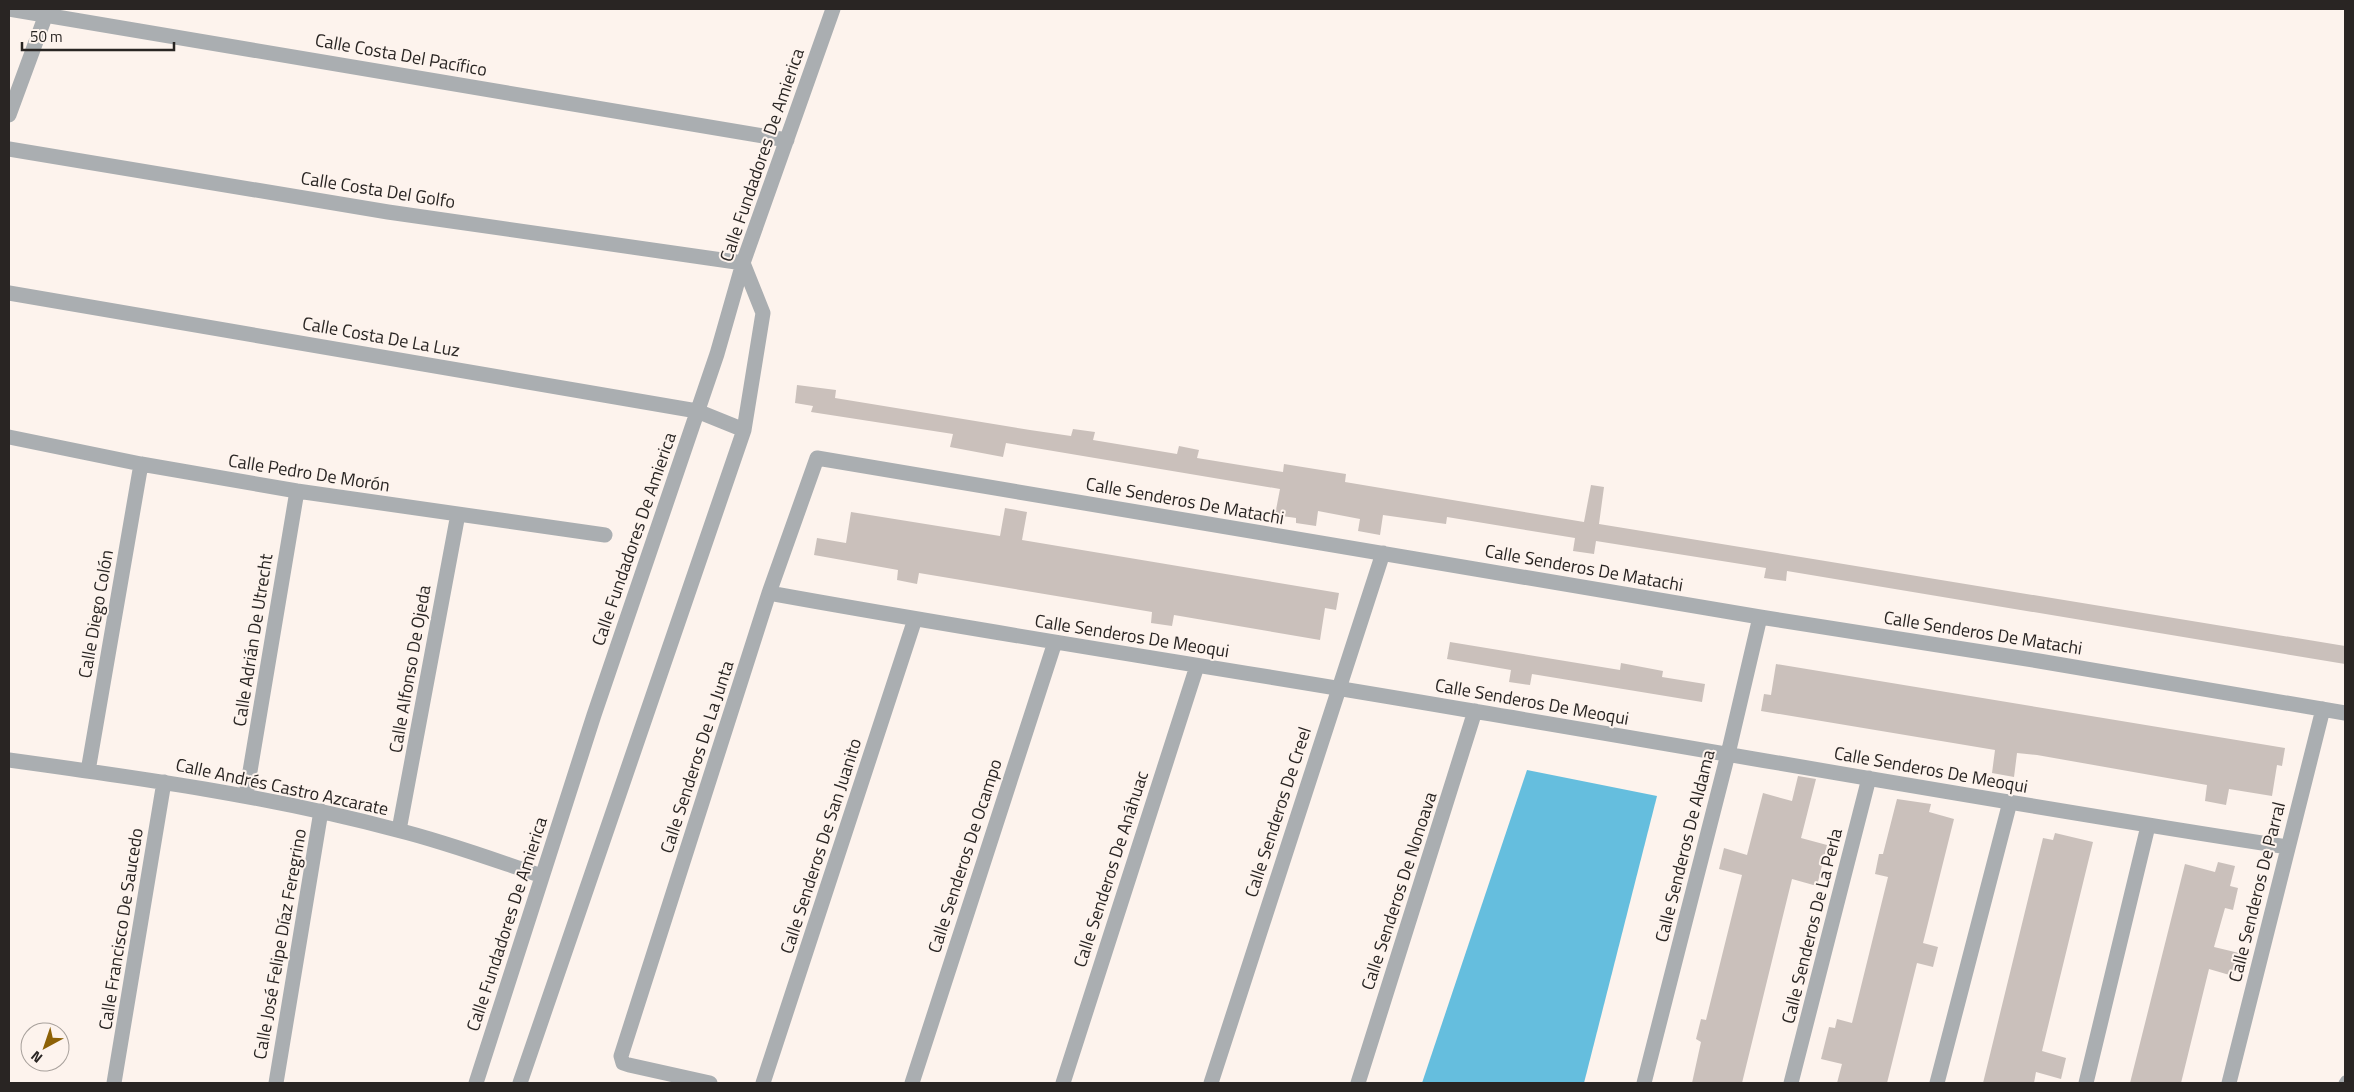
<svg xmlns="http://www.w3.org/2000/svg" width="2354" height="1092" font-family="'Titillium Web',sans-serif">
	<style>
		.water { fill: #65bede }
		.building { fill: #cac0bb }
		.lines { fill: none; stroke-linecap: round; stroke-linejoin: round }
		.service { stroke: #aaaeb1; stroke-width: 9 }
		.minor { stroke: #aaaeb1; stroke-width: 15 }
		.labels { text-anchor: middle; stroke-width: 4; stroke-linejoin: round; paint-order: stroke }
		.street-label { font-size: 18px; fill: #292523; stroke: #fdf3ed }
	</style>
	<rect width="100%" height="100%" fill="#fdf3ed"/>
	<path class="water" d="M1527,770L1657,796L1584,1083H1422Z"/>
	<path class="building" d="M797,385L836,390L835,398L1030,430L1071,436L1073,429L1095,432L1093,440L1177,454L1179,446L1199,450L1197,458L1283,472L1284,464L1346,474L1345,482L1584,522L1591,485L1604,487L1599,524L2345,646V664L1787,571L1786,581L1764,578L1766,568L1596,541L1594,554L1573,551L1575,538L1447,517L1446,524L1383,515L1380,535L1358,531L1360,519L1318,511L1316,526L1296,523V518L1275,515L1280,489L1006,443L1003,457L950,447L953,434L811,412L813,406L795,403Z
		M1005,508L1027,512L1022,540L1339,593L1336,610L1325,608L1320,640L1174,615L1172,626L1151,623L1152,612L919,573L917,584L897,580L898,570L814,555L817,538L846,543L851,512L1000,536Z
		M1450,642L1620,670L1621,663L1663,671L1662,677L1705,684L1702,702L1532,674L1530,685L1509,682L1511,670L1447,659Z
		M1776,664L2285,748L2282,766L2277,765L2272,796L2229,789L2226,805L2205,801L2207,785L2037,755L2017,753L2014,777L1992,773L1995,750L1761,711L1764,694L1771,695Z
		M1798,776L1816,779L1801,838L1827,845L1817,886L1792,879L1742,1083H1692L1701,1042L1696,1039L1701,1019L1706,1020L1742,875L1719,869L1724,848L1747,855L1763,793L1792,801Z
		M1897,799L1931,804L1929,812L1954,819L1923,943L1938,947L1933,967L1917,963L1887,1083H1837L1842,1064L1821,1059L1829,1027L1835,1028L1837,1019L1852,1023L1888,877L1875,874L1879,854H1883Z
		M2055,833L2093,842L2042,1051L2066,1058L2061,1079L2036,1072L2034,1083H1983L2043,838L2053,840Z
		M2218,862L2235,866L2230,886L2238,888L2233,910L2225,908L2214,947L2239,953L2233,976L2209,969L2181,1083H2130L2185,864L2215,872Z"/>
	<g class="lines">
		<path class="service" d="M2343,1083L2345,1080"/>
		<path class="minor" d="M9,9L787,140
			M9,115L48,9
			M9,149L388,212L743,263L763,313L744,430L520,1083
			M9,293L697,411L744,430
			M9,437L141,464L297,491L605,535
			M769,593C1005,636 1242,671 1479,712C1749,757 2018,806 2288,847
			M9,760C140,778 269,796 397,830C446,842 494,860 542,876
			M88,771L141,464
			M246,795L297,491
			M399,830L458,514
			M114,1083L164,782
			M276,1083L321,811
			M476,1083L594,715L717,354L743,263L833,9
			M710,1083L629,1065L623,1063L621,1056L769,593L817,458L1760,617L2039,661L2345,713
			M763,1083L915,619
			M912,1083L1055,642
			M1063,1083L1197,666
			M1211,1083L1383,553
			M1358,1083L1475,711
			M1644,1083L1728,754L1760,617
			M1791,1083L1869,778
			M1937,1083L2010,802
			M2086,1083L2148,826
			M2229,1083L2323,709"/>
	</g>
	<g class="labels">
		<g class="street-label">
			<text transform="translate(401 55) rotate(10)" y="6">Calle Costa Del Pacífico</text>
			<text transform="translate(762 155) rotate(-71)" y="6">Calle Fundadores De Amierica</text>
			<text transform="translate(378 190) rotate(9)" y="6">Calle Costa Del Golfo</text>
			<text transform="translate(381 337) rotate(10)" y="6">Calle Costa De La Luz</text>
			<text transform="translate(309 473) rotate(9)" y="6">Calle Pedro De Morón</text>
			<text transform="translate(1185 501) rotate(10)" y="6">Calle Senderos De Matachi</text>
			<text transform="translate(634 539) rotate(-71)" y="6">Calle Fundadores De Amierica</text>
			<text transform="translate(1584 568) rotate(10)" y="6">Calle Senderos De Matachi</text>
			<text transform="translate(96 614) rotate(-80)" y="6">Calle Diego Colón</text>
			<text transform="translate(1983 633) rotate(9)" y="6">Calle Senderos De Matachi</text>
			<text transform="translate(1132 636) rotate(9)" y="6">Calle Senderos De Meoqui</text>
			<text transform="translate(253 640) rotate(-81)" y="6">Calle Adrián De Utrecht</text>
			<text transform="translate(410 669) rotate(-80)" y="6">Calle Alfonso De Ojeda</text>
			<text transform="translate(1532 702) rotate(10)" y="6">Calle Senderos De Meoqui</text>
			<text transform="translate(697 757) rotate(-72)" y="6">Calle Senderos De La Junta</text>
			<text transform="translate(1931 770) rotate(10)" y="6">Calle Senderos De Meoqui</text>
			<text transform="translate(282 787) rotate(12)" y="6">Calle Andrés Castro Azcarate</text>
			<text transform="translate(1278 812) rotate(-72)" y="6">Calle Senderos De Creel</text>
			<text transform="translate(821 846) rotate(-72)" y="6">Calle Senderos De San Juanito</text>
			<text transform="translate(1685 846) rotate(-76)" y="6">Calle Senderos De Aldama</text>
			<text transform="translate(965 856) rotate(-72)" y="6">Calle Senderos De Ocampo</text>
			<text transform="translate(1111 869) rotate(-72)" y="6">Calle Senderos De Anáhuac</text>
			<text transform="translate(1399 891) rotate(-72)" y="6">Calle Senderos De Nonoava</text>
			<text transform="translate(2257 892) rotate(-76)" y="6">Calle Senderos De Parral</text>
			<text transform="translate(507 924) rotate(-72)" y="6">Calle Fundadores De Amierica</text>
			<text transform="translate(1812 926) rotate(-76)" y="6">Calle Senderos De La Perla</text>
			<text transform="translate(121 929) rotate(-81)" y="6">Calle Francisco De Saucedo</text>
			<text transform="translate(280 944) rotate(-80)" y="6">Calle José Felipe Díaz Feregrino</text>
		</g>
	</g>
	<rect width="2354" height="1092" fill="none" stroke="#292523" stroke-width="20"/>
	<g transform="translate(45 1047) rotate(220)"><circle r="24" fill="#fdf3ed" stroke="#a8a19c"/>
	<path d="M0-4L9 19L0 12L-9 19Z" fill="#8d6106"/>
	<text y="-8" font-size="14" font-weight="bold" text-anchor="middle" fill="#292523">N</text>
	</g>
	<path d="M22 42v8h152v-8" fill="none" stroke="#292523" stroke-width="2.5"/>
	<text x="30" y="42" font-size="15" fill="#292523" stroke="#fdf3ed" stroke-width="4" paint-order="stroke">50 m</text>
</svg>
